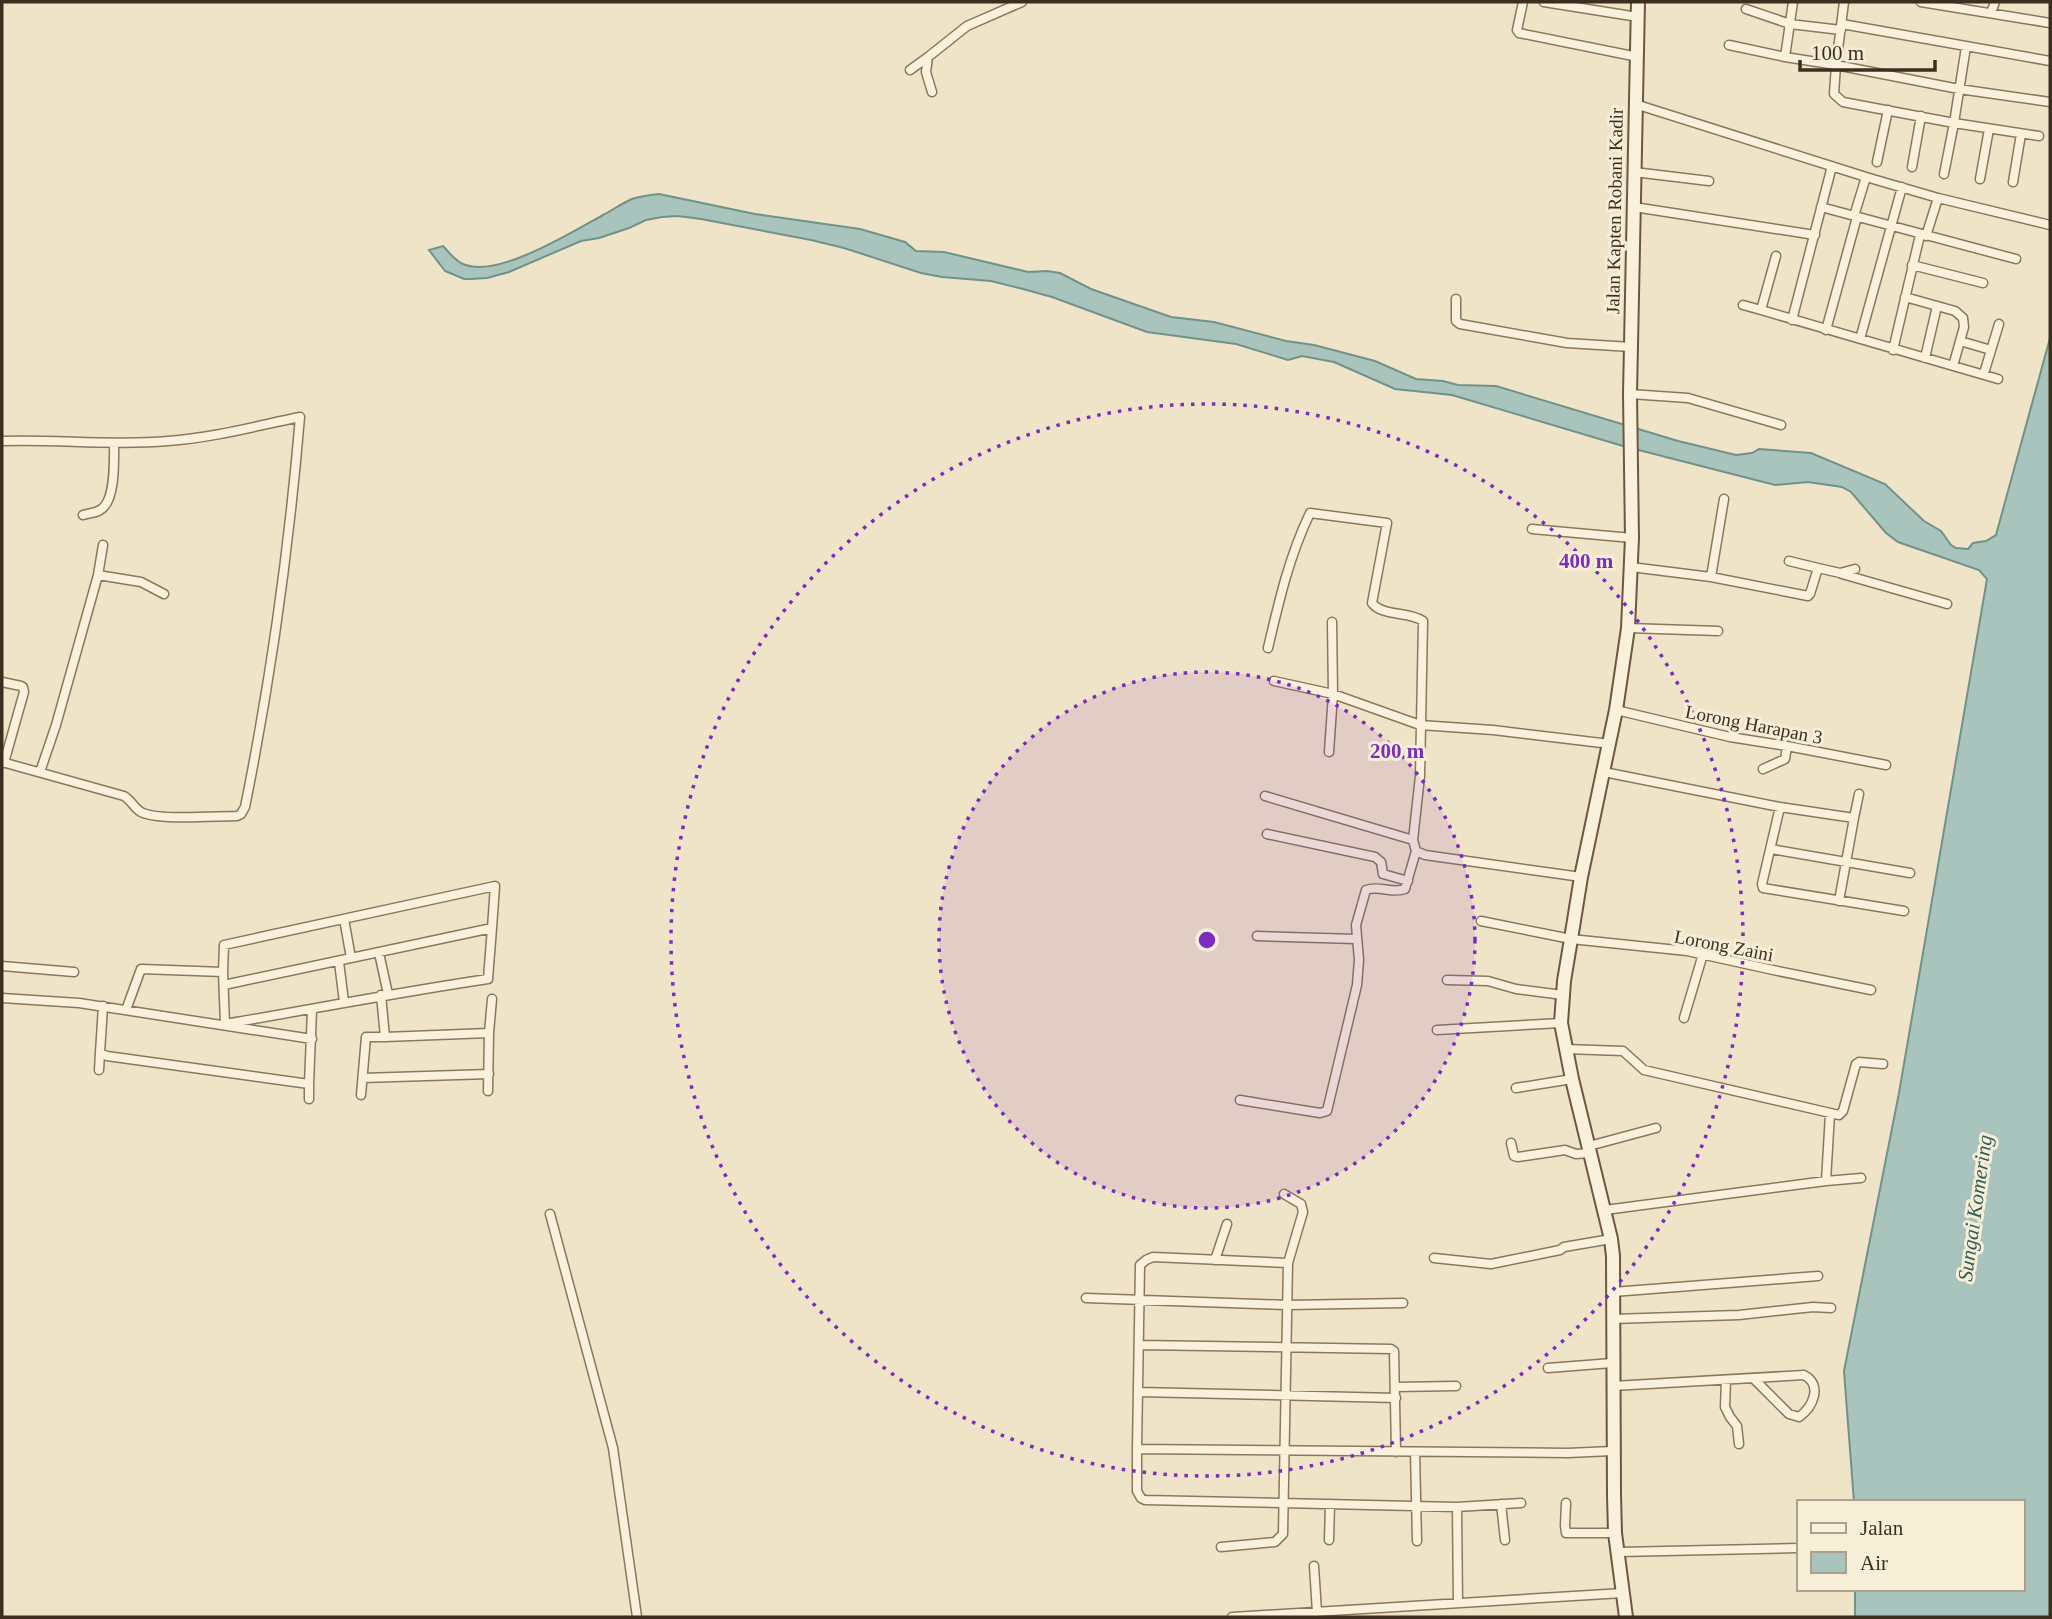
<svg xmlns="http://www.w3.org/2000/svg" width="2052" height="1619" font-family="'Times New Roman',serif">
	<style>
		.water { fill: #a9c4bc; stroke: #6f938a; stroke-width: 2 }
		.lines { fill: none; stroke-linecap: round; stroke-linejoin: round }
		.street-casing { stroke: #8d765c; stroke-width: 11 }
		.secondary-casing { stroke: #6f573f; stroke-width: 16 }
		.street { stroke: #faf1dc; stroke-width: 8 }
		.secondary { stroke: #faf1dc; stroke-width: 12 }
		.ring { fill: none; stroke: #7b2cbf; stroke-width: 3.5; stroke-dasharray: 3.5 7 }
		.labels { text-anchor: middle; stroke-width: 6; stroke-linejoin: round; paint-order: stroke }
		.street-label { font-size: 19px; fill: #3d2e20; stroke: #f7eed8 }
		.water-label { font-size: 21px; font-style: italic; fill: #2f5d5a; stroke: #f7eed8 }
		.centre { fill: #7b2cbf; stroke: #f7eed8; stroke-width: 3.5 }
		.ring-label { font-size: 21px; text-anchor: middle; font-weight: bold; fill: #7b2cbf; stroke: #f7eed8; stroke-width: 6; stroke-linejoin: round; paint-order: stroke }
	</style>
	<rect width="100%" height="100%" fill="#f0e4c8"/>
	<path class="water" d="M659,194L755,214L860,229L905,242L916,251L944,252L1028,272L1047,271L1060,273L1091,289L1171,317L1214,322L1286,341L1314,345L1375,361L1416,379L1443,381L1458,385L1496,386L1678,441L1736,455L1752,453L1759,449L1811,453L1885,484L1924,521L1941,531L1951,545L1956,548L1968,549L1973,543L1986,541L1996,535L2050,338V1617H1855V1589H2022V1502H1854L1844,1371L1899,1093L1987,579L1979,570L1898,542L1886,533L1851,492L1842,487L1808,482L1775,485L1623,446L1452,395L1395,389L1334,362L1302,356L1288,360L1236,344L1147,332L1052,297L1023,289L991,281L942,277L921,273L844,248L811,240L701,219L678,216L662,217L646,220L629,228L599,238L581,241L509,272L487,278L471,279H464L445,271L429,250L443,246C449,252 454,260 463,264C497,279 572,232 603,215C613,210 622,203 632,199C641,196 650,195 659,194Z"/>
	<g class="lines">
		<g class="street-casing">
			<path id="street" d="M1523,2L1517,30L1519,33L1638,57
				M1544,2L1638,17
				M1921,2L2050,23
				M1746,9L1790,24L1841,30
				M1991,13L1995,2
				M1842,24L2050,61
				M1729,45L1785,57L1836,65L1844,2
				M1966,47L1954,123L1843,102L1834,94L1836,65L1959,89L2050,102
				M1785,57L1793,2
				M910,70L928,57
				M932,92L926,72L928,57L967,26L1022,2
				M1635,104L1866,177L1938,198L2050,225
				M1877,162L1888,110
				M1912,167L1921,116
				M1634,172L1709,181
				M1944,174L1954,123L2039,136
				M1980,179L1989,129
				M2013,182L2021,134
				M1634,207L1815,235
				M1821,207L2016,259
				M1854,216L1866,177
				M1926,236L1938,198
				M1776,256L1761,310L1998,379
				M1912,265L1983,283
				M1905,297L1955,311L1963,318L1964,327L1953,366
				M1456,299V321L1460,324L1567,343L1631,347
				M1743,305L1761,310
				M1792,320L1832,166
				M1826,330L1857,217
				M1860,339L1902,187
				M1960,341L1991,350
				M1893,350L1920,235
				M1925,358L1937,306
				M1985,370L1999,324
				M1630,394L1688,398L1781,425
				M2,441C57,439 113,446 168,441C212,438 256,426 300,417C289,548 271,678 245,807L241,814L237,816C215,816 158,821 141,812C134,808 131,800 124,796L2,762
				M83,515C89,513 96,513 100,510C116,502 114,459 114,443
				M1532,529L1632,538
				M1789,561L1818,568
				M1631,567L1711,577L1808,596L1810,594L1818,568L1840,573L1855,569
				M1842,574L1947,604
				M98,575L141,582L164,594
				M1711,577L1724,499
				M1628,628L1718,631
				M1268,648C1279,601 1289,557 1310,513L1387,523L1372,603C1383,617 1409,611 1423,621L1420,776L1413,840L1416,851L1425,855L1581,877
				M1274,681L1333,694L1420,725L1493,730L1610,744
				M2,682L21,686L23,687L24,692L4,763
				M1616,710L1730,737L1787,746L1886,765
				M1329,752L1333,694L1332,622
				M1763,769L1785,759L1787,746
				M40,772L56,725L98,575L103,545
				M1604,772L1780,807L1854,818L1839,901
				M1265,796L1413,840
				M1780,807L1762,884L1763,888L1904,911
				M1854,818L1859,794
				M1267,834L1375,857L1381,862L1383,874L1408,881
				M1771,849L1910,873
				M344,919L351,958
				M1481,921L1571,939L1687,951L1773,970L1871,990
				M1257,936L1356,939
				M379,953L388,994
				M339,962L344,1002
				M2,966L74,972
				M223,972L224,945L495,886L492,928L224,985
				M1447,980L1488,981L1516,989L1563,995
				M2,998L79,1003L312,1039
				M103,1006L100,1053L107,1056L309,1084L312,1010
				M126,1010L141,969L223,972L225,1024C313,1009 400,992 488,979L492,928
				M1684,1018L1703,954
				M1437,1030L1561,1023
				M385,1037L489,1033L492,999
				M1565,1049L1623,1051L1644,1070L1839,1115L1843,1111L1856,1064L1859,1062L1883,1064
				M99,1070L100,1053
				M363,1078L489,1074
				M309,1084V1099
				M1516,1088L1572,1079
				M488,1091L489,1033
				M361,1095L366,1037H385L381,995
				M1240,1100L1320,1113L1327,1111L1357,985L1359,960L1356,925L1366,890C1378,885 1393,894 1405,889L1416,851
				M1511,1143L1514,1156L1518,1157L1565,1150L1576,1154L1590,1153
				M1589,1146L1656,1128
				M1826,1181L1830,1114
				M1605,1210L1826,1181L1861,1178
				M550,1214L613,1448L637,1617
				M1434,1258L1491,1264L1560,1250L1564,1247L1611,1239
				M1215,1260L1227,1224
				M1288,1263L1153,1257L1146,1260L1140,1265L1137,1449V1491L1141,1498L1145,1500L1457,1507L1521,1503
				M1613,1292L1818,1276
				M1086,1298L1288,1305L1403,1303
				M1612,1319L1739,1315L1813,1307L1831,1308
				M1139,1345L1391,1349L1394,1351L1396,1452
				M1548,1368L1612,1363
				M1726,1380L1725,1407L1730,1417L1737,1426L1739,1444
				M1613,1386L1804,1375C1823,1385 1813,1407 1799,1417L1789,1414L1754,1379
				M1395,1387L1456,1386
				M1138,1392L1396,1398
				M1137,1449L1568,1453L1612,1451
				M1415,1452L1417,1541
				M1566,1503L1565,1526L1566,1533H1615
				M1501,1504L1505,1540
				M1457,1507L1458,1603
				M1329,1540L1330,1504
				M1221,1547L1275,1542L1283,1534L1288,1263L1303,1212L1301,1204L1284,1194
				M1619,1552L1798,1548
				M1314,1566L1317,1612
				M1232,1617L1623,1593"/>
		</g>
		<g class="secondary-casing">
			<path id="secondary" d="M1626,1617L1615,1533L1614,1495L1613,1256L1611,1239L1572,1079L1561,1023L1564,981L1571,939L1581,877L1616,710L1628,628L1632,538L1630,394L1638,2"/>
		</g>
		<use href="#street" class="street"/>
		<use href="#secondary" class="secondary"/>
	</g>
	<circle cx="1207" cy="940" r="268" fill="#7b2cbf" fill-opacity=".12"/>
	<g class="ring">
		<circle cx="1207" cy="940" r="268"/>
		<circle cx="1207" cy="940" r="536"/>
	</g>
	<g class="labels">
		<g class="street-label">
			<text transform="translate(1614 211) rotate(-89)" y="7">Jalan Kapten Robani Kadir</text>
			<text transform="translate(1754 724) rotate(11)" y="7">Lorong Harapan 3</text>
			<text transform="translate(1724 945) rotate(11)" y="7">Lorong Zaini</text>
		</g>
		<g class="water-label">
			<text transform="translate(1975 1208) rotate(-82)" y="7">Sungai Komering</text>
		</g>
	</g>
	<circle cx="1207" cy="940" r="10" class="centre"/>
	<g class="ring-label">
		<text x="1586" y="568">400 m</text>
		<text x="1397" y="758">200 m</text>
	</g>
	<rect width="2052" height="1619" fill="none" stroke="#3d2e20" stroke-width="7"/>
	<rect x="1797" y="1500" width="228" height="91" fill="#f7eed8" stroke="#ada18e" stroke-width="2"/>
	<rect x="1811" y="1523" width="35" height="10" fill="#faf1dc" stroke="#ada18e" stroke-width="2"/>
	<text x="1860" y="1535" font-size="21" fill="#3d2e20">Jalan</text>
	<rect x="1811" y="1552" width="35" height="21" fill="#a9c4bc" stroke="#ada18e" stroke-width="2"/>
	<text x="1860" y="1570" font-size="21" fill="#3d2e20">Air</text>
	<path d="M1800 60v10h135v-10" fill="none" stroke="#3d2e20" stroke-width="3.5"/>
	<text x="1811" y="60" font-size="21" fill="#3d2e20" stroke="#f7eed8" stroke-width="5" paint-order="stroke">100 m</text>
</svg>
